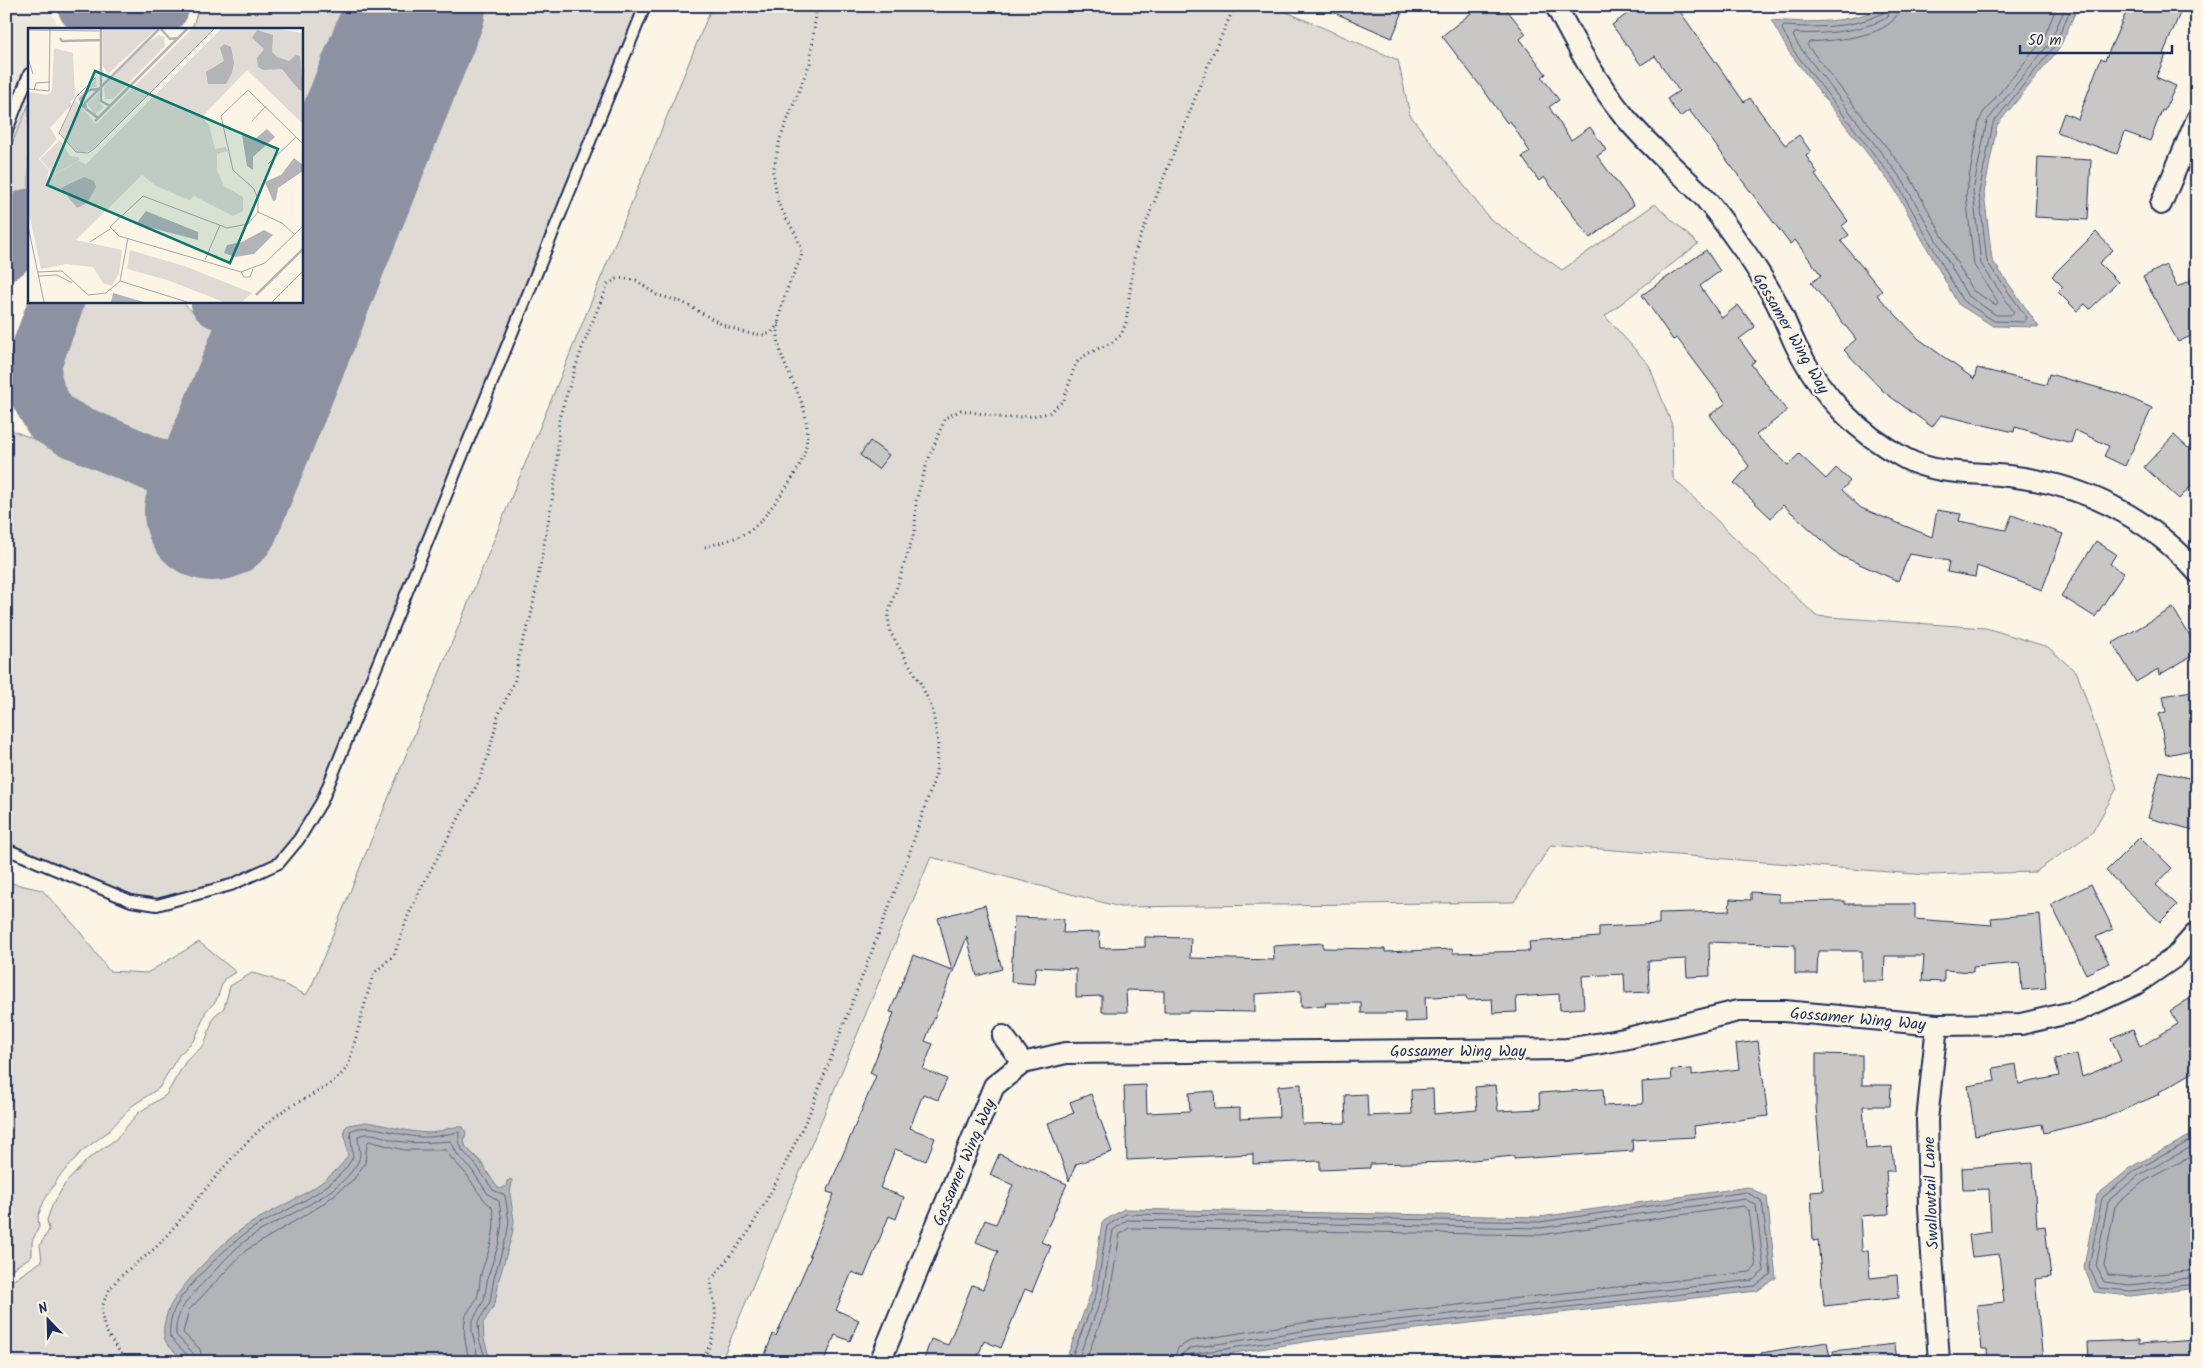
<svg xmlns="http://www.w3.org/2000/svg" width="2203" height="1368" font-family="Kalam,sans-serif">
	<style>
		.built { fill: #ece7dc }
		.green { fill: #dfdbd4; stroke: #7d8599 }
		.water { fill: #b2b4b8; stroke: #767f94 }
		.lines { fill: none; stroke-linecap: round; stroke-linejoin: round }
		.shore { stroke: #576482; stroke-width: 1 }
		.taxiway { stroke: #8c92a2; stroke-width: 55 }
		.runway { stroke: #8c92a2; stroke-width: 138 }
		.building { fill: #c8c7c6; stroke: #1b2f5e }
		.service-casing { stroke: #1b2f5e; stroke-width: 14 }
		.minor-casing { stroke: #1b2f5e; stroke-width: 24 }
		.path { stroke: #1b2f5e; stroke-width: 3; stroke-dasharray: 1 4; stroke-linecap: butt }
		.service { stroke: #fcf5e5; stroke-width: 10 }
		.minor { stroke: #fcf5e5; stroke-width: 20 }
		.labels { text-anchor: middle; stroke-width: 5; stroke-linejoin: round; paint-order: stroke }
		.street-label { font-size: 16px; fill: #1b2f5e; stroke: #fcf5e5 }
		.inset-river { fill: none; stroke: #b2b4b8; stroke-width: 2.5 }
		.inset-road { fill: none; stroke: #a2a6af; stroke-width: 1 }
		.view { fill: #0f766e; fill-opacity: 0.15; stroke: #0f766e; stroke-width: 2.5 }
		.inset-edge { fill: none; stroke: #1b2f5e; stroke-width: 2.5 }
	</style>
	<rect width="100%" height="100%" fill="#fcf5e5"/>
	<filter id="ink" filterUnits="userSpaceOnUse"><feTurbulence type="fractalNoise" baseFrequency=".02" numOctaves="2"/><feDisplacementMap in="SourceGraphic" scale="10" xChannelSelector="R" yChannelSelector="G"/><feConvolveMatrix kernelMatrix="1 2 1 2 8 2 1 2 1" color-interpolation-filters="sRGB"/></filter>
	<g filter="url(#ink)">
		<path class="built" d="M6,6H49L59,29H29V145L6,155Z"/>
		<path class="green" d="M199,6H380L301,199V29H192Z
			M452,6H641L321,791L297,838L271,860L227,881L161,900L131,897L6,845V428L179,497L174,508L238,533Z
			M712,6H1285L1284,11L1398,60L1410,115L1489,218L1562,270L1655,204L1698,244L1605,316L1649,365L1672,425L1673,478L1816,616L1986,628L2048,647L2077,673L2117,788L2092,833L2035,872L1927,875L1551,845L1514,902L1120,907L931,857L721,1362H6V1285L42,1261L40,1245L49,1230L47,1220L52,1206L65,1184L88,1159L116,1139L138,1113L166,1095L186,1061L204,1045L214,1016L224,1008L230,986L252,973L271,978L306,995L312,985Z
			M29,104V190L6,202V157Z
			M79,301H182C199,322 222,328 247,329L200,442L188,447L168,448L78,407L65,392L57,370L65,335Z
			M6,882L42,890L77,928L109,971L147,973L199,942L236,972L224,979L216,1001L206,1011L195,1039L178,1056L159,1088L132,1106L109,1131L82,1151L59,1177L44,1201L38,1216L39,1227L32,1241V1256L6,1273Z"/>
		<path class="water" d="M1885,6H2078L2059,49L1997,125L1984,193L1992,260L2039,327L1993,326L1958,304L1894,188L1789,52L1771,20C1810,23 1850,24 1885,6Z
			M366,1122C387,1125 406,1132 428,1133C440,1133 452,1125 463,1127L466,1132L464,1141L466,1147L480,1161L497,1187L501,1189L506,1186L507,1181L511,1179L512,1181L510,1194L514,1221L512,1235L499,1279L495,1304L483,1323L484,1339L489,1356L486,1362H186C180,1355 169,1349 165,1340C161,1329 167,1309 174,1300C188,1278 221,1244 242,1229C277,1205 323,1192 348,1156L344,1129L348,1125Z
			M2197,1132V1288L2130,1296L2094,1292L2084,1267L2097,1195L2133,1166Z
			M1748,1187L1767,1197L1776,1278L1757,1291L1317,1340L1177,1362H1065L1091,1293L1102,1222L1124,1209L1540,1217Z"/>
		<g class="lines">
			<path class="shore" d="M1886,6L1883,13C1854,28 1816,28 1784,26L1782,29L1793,50L1898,185L1962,300L1994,321L2024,322L2027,318L1987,262L1979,192L1993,123L2054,47L2072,6
				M1892,6L1888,17C1865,31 1822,35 1795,33L1793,36L1799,46L1903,181L1967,295L1996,315H2012L2014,312L1981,264L1973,191L1987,121L2049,44L2066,6
				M1899,6C1898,38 1833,40 1809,42L1807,45L1910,177L1972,290L1996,305L1998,302L1974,265L1966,195L1979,122L1983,113L2043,40L2057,6
				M2197,1137L2136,1170L2102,1198L2089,1267L2099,1288L2130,1291L2197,1284
				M2197,1144L2139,1175L2108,1201L2096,1266L2104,1282L2130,1285L2197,1277
				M2197,1153L2143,1182L2115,1206L2104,1265L2108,1275L2130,1277L2197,1270
				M189,1362L188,1356L170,1337C169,1326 171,1314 177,1304C189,1283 234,1239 255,1227C285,1210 337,1189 353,1157L350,1131C368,1121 398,1136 420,1137C434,1138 446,1134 459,1132V1141L462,1150L476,1165L493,1190L505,1195L509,1221L507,1234L494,1278L490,1302L478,1322L479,1339L484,1354L482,1362
				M196,1362L193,1353L176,1335C174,1314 189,1297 203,1283C218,1268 232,1250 249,1238C280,1217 340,1196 358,1162C362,1154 358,1144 358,1136C371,1130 384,1138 396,1141C416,1144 432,1142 451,1141L457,1154L471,1169L488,1194L499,1201L502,1222L499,1243L488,1276L484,1300L472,1322V1332L477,1353L476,1362
				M203,1362L200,1349L183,1333L189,1310L245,1251L320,1206L354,1179L365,1163L367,1143L369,1141L404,1150H446C451,1160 460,1166 467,1175C475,1187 481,1198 492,1207C498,1232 488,1251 481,1274C479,1282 480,1292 476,1300C472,1307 466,1312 465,1320C462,1335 468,1348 468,1362
				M1070,1362L1096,1295L1107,1226L1126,1214L1540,1222L1746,1192L1762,1201L1771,1274L1755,1286L1317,1335L1192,1354L1188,1357L1187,1362
				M1077,1362L1102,1297L1113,1230L1127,1220L1540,1228L1745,1199L1756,1205L1764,1271L1753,1280L1316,1329L1191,1348L1183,1353L1181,1362
				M1085,1362L1109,1299L1120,1234L1129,1228L1540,1235L1743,1206L1749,1210L1756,1267L1750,1272L1315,1321L1190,1341L1178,1348L1173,1362"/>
			<path class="taxiway" d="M85,6C108,22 139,20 162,6
				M6,252L20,223L29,216
				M57,301L34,363V378L38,395L51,418L72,430L188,479C209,482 220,476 234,461
				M218,301C237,311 261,311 279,301"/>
			<path class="runway" d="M301,295L417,6
				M213,512L299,301"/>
		</g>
		<path class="building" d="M1319,6H1385L1402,14L1392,38Z
			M1480,6H1504L1526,34L1520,39L1546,74L1542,77L1559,100L1549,107L1571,140L1590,127L1606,150L1597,156L1634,205L1590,238L1544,177L1539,181L1522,157L1530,152L1510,121L1507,123L1485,92L1442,36Z
			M1638,6H1676L1744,102L1750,98L1785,145L1799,135L1811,152L1806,156L1818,173L1815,175L1848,221L1842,226L1849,235L1841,241L1882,291L1877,295L1919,339L1974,379L1977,368L2046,385L2049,374L2121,394L2152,408L2125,466L2104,456L2109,446L2075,430L2071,443L2015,427L2014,432L1941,415L1932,427L1884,392L1844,350L1856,339L1811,283L1821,275L1795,240L1790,244L1689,110L1680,117L1667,99L1679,91L1655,56L1641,65L1612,25Z
			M2129,6H2183L2163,54L2166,55L2156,77L2176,86L2164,111L2162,110L2150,141L2125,132L2117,154L2057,132L2064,113L2078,119L2101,58L2105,60Z
			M2038,157L2091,160L2088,220L2035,217Z
			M2096,232L2113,250L2099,263L2118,282L2090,309L2085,304L2077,311L2058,292L2063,287L2052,276Z
			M1706,250L1720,271L1700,286L1722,318L1738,305L1755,327L1739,339L1755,361L1751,364L1787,411L1756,435L1788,465L1799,454L1826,479L1836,468L1850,481L1842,490L1861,508L1932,537L1937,510L1961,514L1959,521L2006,530L2012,515L2063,534L2042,590L1977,566L1975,577L1947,572L1949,561L1910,554L1898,581L1839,555L1783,505L1771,518L1734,483L1749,466L1710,415L1726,403L1677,338L1673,340L1642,295Z
			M2166,265L2177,287L2197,277V333L2178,342L2143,277Z
			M2174,435L2188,448L2197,439V480L2179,499L2144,467Z
			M870,441L889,455L878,469L860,455Z
			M2096,541L2116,554L2110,564L2124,573L2095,617L2061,596Z
			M2173,608L2197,648V653L2159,675L2158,669L2136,682L2113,643Z
			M2197,690V749L2166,755L2159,714L2166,712L2163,696Z
			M2160,771L2197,780V794L2193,807L2197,808V831L2148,818Z
			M2140,837L2172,868L2156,885L2177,905L2160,922L2106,871Z
			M2091,884L2113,929L2096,937L2109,963L2086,974L2051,904Z
			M1751,892L1779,894V902L1845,901V904H1915V919L1992,925L1991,918L2040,914L2046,988L2022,990L2020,963L1973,967V972L1944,970V982L1922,981L1924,956H1885L1884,981H1862V951H1818L1817,974H1795V945L1709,942L1710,976L1687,977L1686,959L1648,961L1649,992L1625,993L1624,974L1582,976L1584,1008L1560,1010L1559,994L1516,997L1517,1012L1493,1013L1492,999L1467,1000L1466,996L1425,997L1426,1021L1405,1022V1013H1361V1003H1325L1326,1006L1301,1007V991L1255,994V1012L1189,1011V1012H1164V991L1126,990L1127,1012H1102V996L1076,997V969L1036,967L1034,984L1011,982L1014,917L1064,919L1063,933L1099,932L1100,948L1145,947V937L1191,938L1190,958L1274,960L1273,946L1323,943V948L1385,949V952L1452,949L1453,953L1530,951L1529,942L1599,937V927L1659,924V913L1729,911L1730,899L1751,900Z
			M985,905L1002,969L977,976L967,937L925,1041L933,1044L923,1069L947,1079L938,1100L923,1094L910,1128L935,1138L926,1161L895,1149L880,1188L904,1197L896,1219L889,1216L864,1277L852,1272L836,1310L859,1320L850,1341L835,1335L824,1362H762L773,1334L776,1336L811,1256L809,1255L834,1194L827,1192L876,1076L870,1073L894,1013L890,1012L913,955L952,970L938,918Z
			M2189,999L2197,1012V1070L2159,1092L2160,1094L2102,1119L2044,1133L2042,1124L1975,1135L1968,1086L1995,1081L1993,1068L2016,1064L2019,1084L2059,1076L2055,1059L2077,1054L2082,1077L2121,1061L2111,1038L2133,1029L2140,1047L2178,1024L2170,1011Z
			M1758,1041L1768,1116L1694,1126L1695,1137L1632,1140L1633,1151L1514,1159V1156L1452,1162L1370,1164V1168L1320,1170V1161L1253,1164V1154L1127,1160L1124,1086L1146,1085L1147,1113L1190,1111L1189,1093L1214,1091L1215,1109L1240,1108V1119L1279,1117L1278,1086L1301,1084L1302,1124L1346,1123L1345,1095L1367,1094L1368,1116L1412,1114L1411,1090L1433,1089L1434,1114L1477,1110L1475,1087L1495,1085L1498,1111L1540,1109L1539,1093L1603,1089L1604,1106L1643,1104L1642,1082L1672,1080L1671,1070L1692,1069V1075L1739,1069L1736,1044Z
			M1816,1054L1862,1055V1085H1891L1890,1106H1863L1866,1149L1892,1147L1894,1171H1886L1889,1214L1860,1216L1862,1251L1868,1250L1870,1278L1897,1275L1899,1298L1824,1306L1818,1240L1813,1241L1811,1192L1823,1191L1816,1106Z
			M1091,1094L1112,1152L1076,1164L1069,1181L1048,1123L1074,1113L1070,1102Z
			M999,1154L1067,1184L1041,1242L1051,1246L1032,1292L1025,1289L1001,1348L984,1341L978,1356L988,1360V1362H923L931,1339L948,1345L972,1285L983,1289L998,1251L976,1242L985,1220L996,1224L1013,1185L990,1175Z
			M2033,1163L2037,1227L2045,1226L2051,1277L2035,1279L2043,1362H1988L1987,1349H1982L1977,1305L2004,1302L1999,1254L1972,1257L1969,1235L1991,1232L1989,1189L1963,1190L1962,1168Z
			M2139,1340V1344L2197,1340V1362H2089L2088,1342Z
			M1827,1342L1831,1362H1762L1761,1353Z
			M1895,1344L1897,1362H1834L1833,1351Z"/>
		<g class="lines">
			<g class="service-casing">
				<path id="service" d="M6,133L29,74
					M6,849L131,901L157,905L231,885L279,863L299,839L322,801L645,6"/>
			</g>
			<g class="minor-casing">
				<path id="minor" d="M1556,6C1576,45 1597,83 1625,117C1647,144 1674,167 1698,191C1715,208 1729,230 1743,249C1754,264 1765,282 1774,298C1783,314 1789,332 1797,348C1823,397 1857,433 1906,459C1937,475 1975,472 2008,476C2082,484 2148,516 2197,572
					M2161,204L2197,119
					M1937,1025L1927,1120L1929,1207L1939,1362
					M1003,1036L1023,1063
					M880,1362L994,1086L1023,1063L1066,1053L1567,1049L1624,1039L1738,1011H1784L1937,1025L2021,1024L2077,1011L2136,984L2175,957L2197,932"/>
			</g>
			<path class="path" d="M705,547C719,543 735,539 748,532C759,525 766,514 774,504C796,474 813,453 805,414C799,387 778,362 778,334C778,307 789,283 801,258L802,252L797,237L778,203L773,172L780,139L810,63L817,6
				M128,1362C115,1346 98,1327 103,1305C110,1276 140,1264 159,1244C199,1201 232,1149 280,1113C301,1098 338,1087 349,1063L373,974L394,955L408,916L423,884L479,781L489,753L498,716L515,680L520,649L530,621L552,501L557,468L559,418L583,345L608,284L619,278L636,280L657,295L682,302L723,325L746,333L765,335L772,332L779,323
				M702,1362C718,1330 718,1319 711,1285L712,1279L748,1233L777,1181L810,1112L907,860L936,774L938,742L932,708L921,684L890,632L888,615L915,530L916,501L926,466L945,418L961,410L1005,418L1033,416L1049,413L1064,400L1074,368L1078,361L1087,354L1111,343L1121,335L1126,323L1135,251L1210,60L1235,6"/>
			<use href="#service" class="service"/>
			<use href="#minor" class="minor"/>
		</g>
	</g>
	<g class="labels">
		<g class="street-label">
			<text transform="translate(1792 333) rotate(60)" y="6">Gossamer Wing Way</text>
			<text transform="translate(1858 1018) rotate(5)" y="6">Gossamer Wing Way</text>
			<text x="1458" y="1056">Gossamer Wing Way</text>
			<text transform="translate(963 1162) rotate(-67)" y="6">Gossamer Wing Way</text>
			<text transform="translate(1930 1193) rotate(-92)" y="6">Swallowtail Lane</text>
		</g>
	</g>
	<g transform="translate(28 28)">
		<rect width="275" height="275" fill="#fcf5e5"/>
		<path d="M75,1H128L80,46L75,38ZM164,1H186L66,120L59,124H49L33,108L32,103L47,73L68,50L69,59L60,60L48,73L68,96ZM193,1H250L275,5V96L219,42L174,89L181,97L187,121L197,119L200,123L189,126V142L196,158L215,169V183L205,188L166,168L161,172L128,158L114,147L48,212L94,222L91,245L84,258L75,255L65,239L38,236L13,241L0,181V64L19,67L24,63L26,20L45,25L47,69L42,74L44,76L22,100L29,111L11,131L21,142L19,151L51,133L58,136ZM131,7L136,9L137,18L85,71H77L76,59L116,17ZM71,64L72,75L76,79L67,87L59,76ZM32,112L42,128L50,129L52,132L22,149V142L12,131ZM102,222L156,238L224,265L214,274H196L139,252L99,241Z" fill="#dfdbd4"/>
		<path d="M229,2L245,7L244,24L249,29L261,33L268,27L272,28L275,63L271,62L254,41L235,42L230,39L229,30L236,21L224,10ZM196,16L203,19L206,35L204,45L198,56H180L178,44L196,33L192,20ZM239,101L247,109L225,129V142L219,138L214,107L228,110ZM266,130L275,137V143L250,160L248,172L245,173L237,154L253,147ZM56,149L66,153L68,159L59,175L49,180L33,160ZM118,183L170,204V212L108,196ZM236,202L245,207L226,226L207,229L196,225L199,217L214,214ZM85,265L116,274H83Z" fill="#b2b4b8"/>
		<path class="inset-river" d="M73,1V73L82,78M133,1L142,11L150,10M32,10L34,13L73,12M56,80L52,71L61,62L70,61M70,90L58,81L57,75L131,1M67,93L159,1M228,267L275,221"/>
		<path class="inset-road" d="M0,2L73,3M0,30L5,46M68,49L48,69L31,105L48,124L60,125L66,121L186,1M0,61L21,63L22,1M6,62L8,55L22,54M224,93L238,78M275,116L220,62L193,88L205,142L226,161L230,171V184L220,196L199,200L115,168L82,199L91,208L213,244L237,235L275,198M240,136L268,109M230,184L254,195L266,206M0,198L16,274M62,214L82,201M177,232L192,197M9,244L34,243L60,267L78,265L92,253L100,210M213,244L216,249H222L225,241M10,248L29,247L44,255M92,253L159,274M244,274L275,243"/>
		<path class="view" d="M67,43L250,121L202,235L19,157Z"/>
		<rect width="275" height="275" class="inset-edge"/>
	</g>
	<rect width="2203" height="1368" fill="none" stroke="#fcf5e5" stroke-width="25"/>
	<rect x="12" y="12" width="2178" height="1343" fill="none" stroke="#1b2f5e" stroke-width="2" filter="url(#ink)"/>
	<g transform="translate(48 1320) rotate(337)" stroke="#fcf5e5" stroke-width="4" paint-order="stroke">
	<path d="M0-4L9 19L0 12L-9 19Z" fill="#1b2f5e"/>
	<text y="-8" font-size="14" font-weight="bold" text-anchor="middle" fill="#1b2f5e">N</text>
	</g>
	<path d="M2020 45v8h152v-8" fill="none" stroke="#1b2f5e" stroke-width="2.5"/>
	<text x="2028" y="45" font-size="15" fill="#1b2f5e" stroke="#fcf5e5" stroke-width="4" paint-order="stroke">50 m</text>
</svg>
